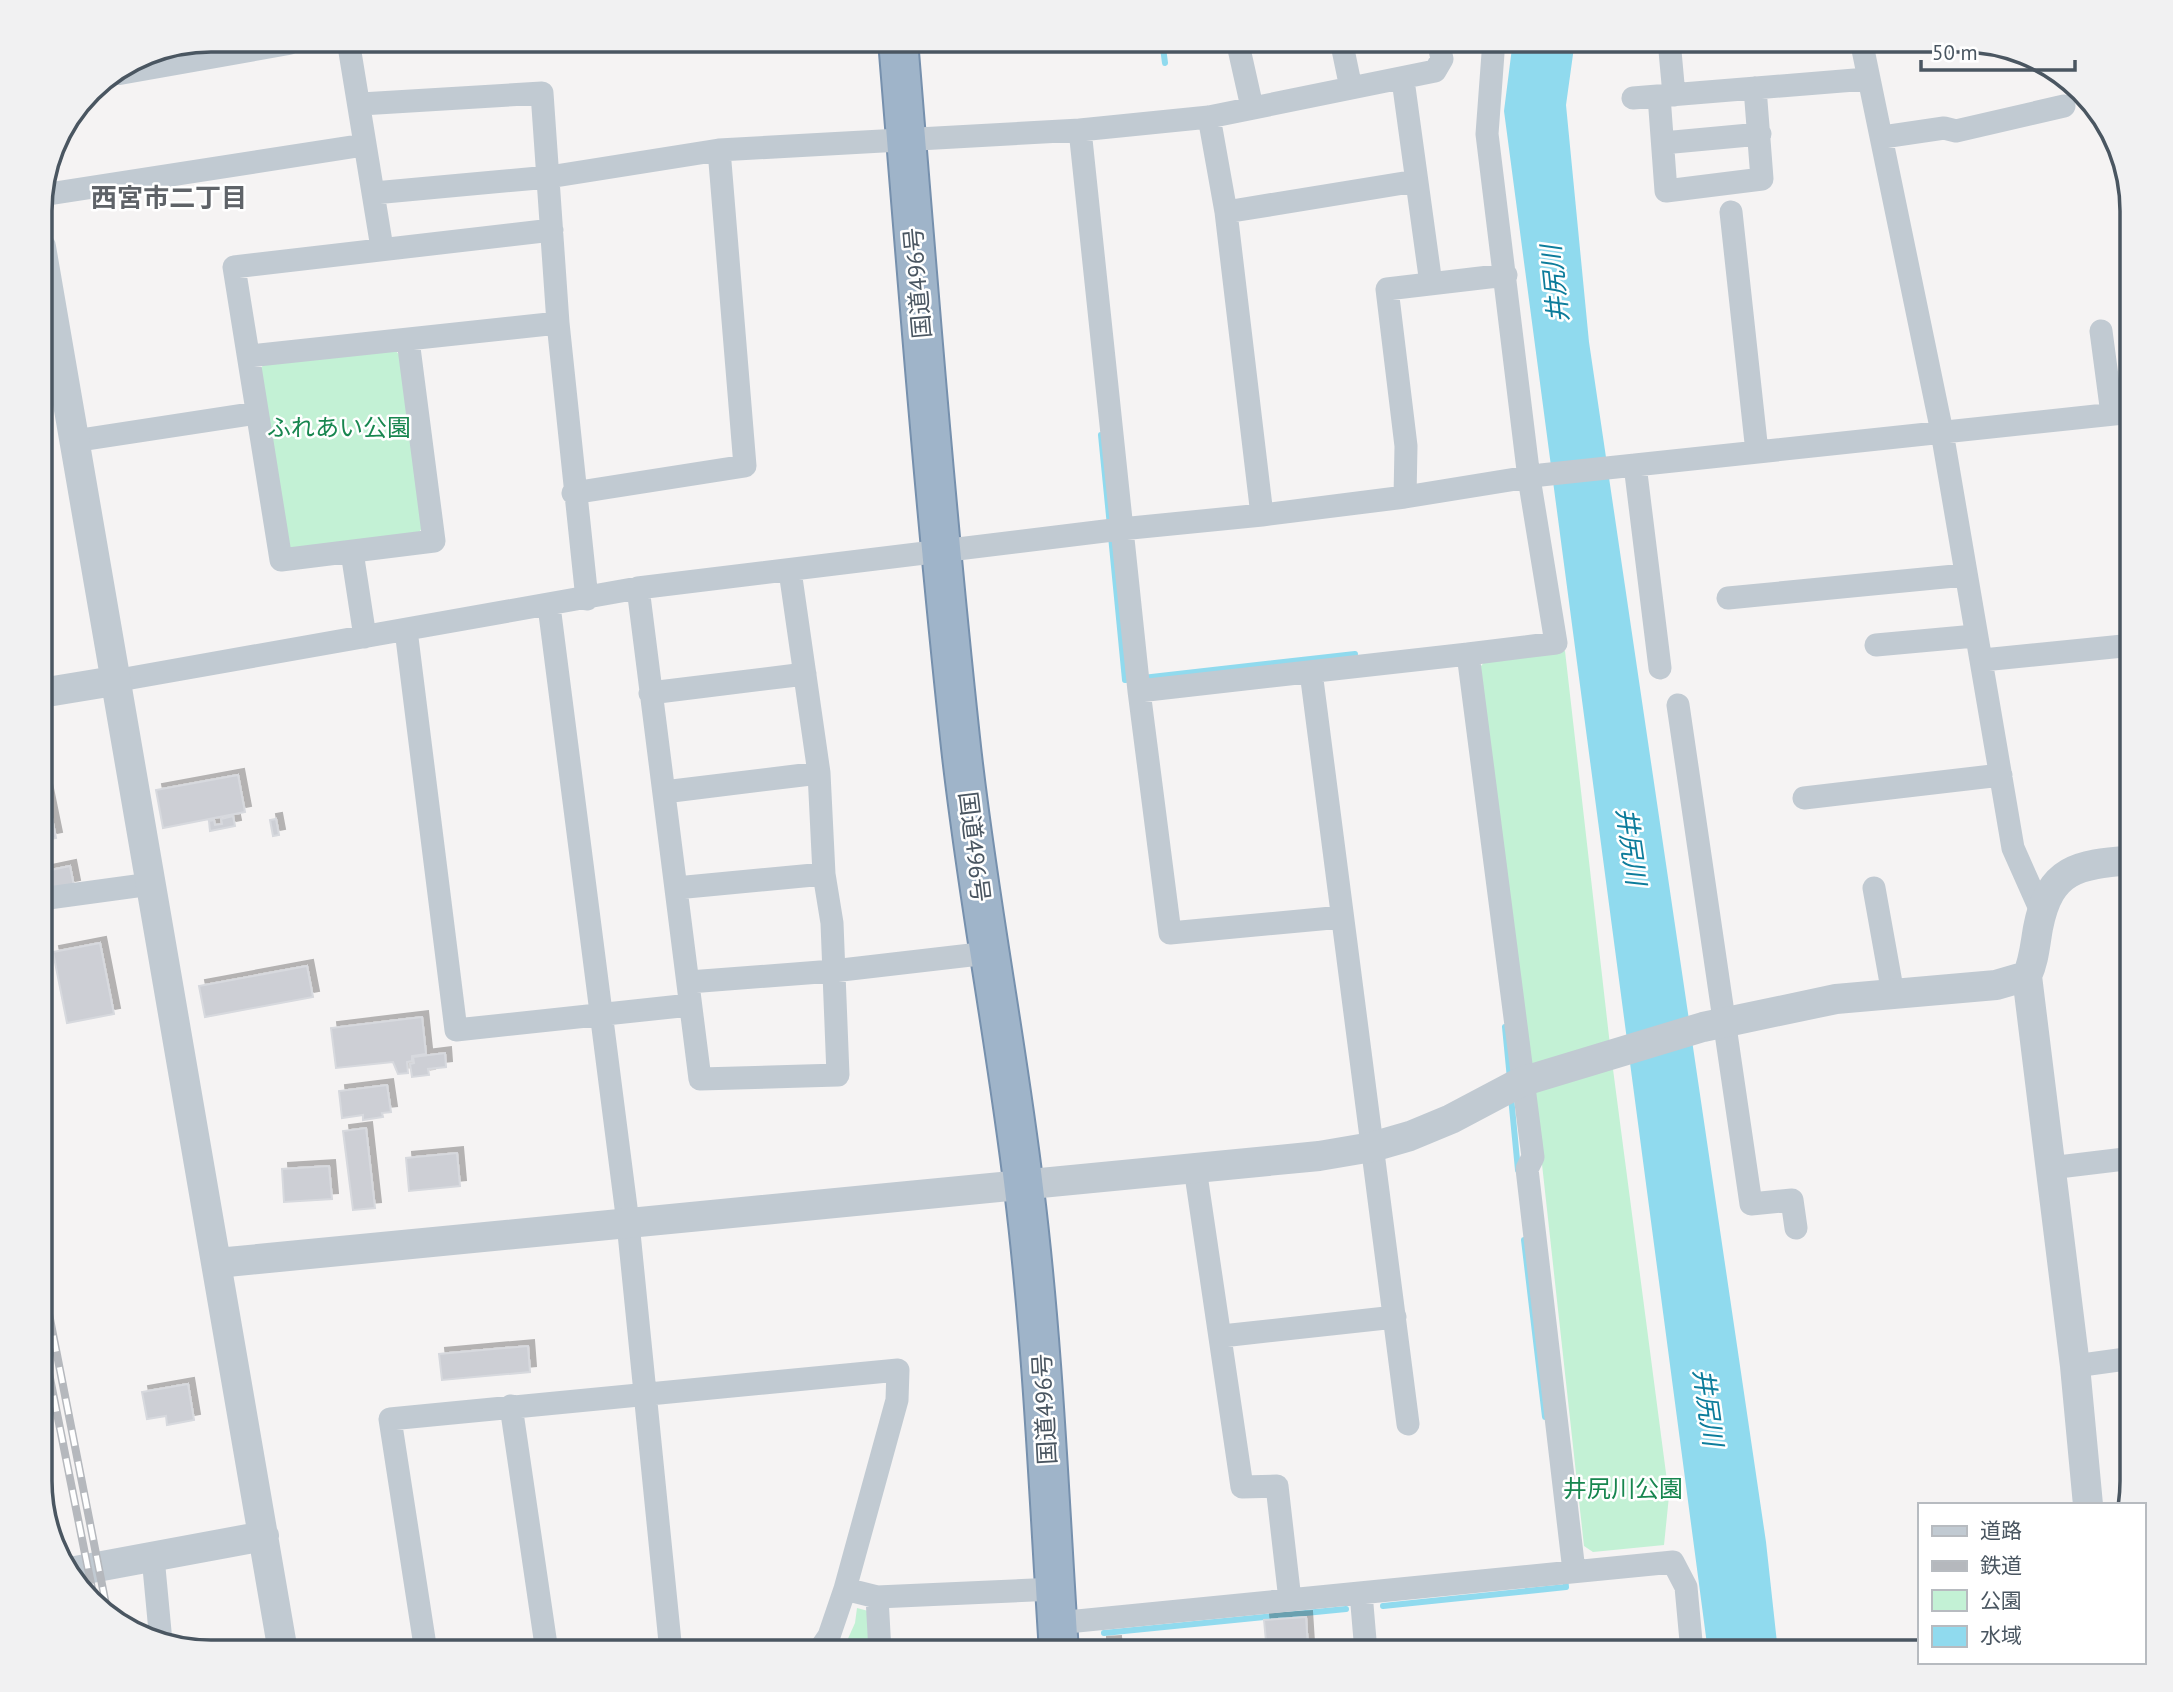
<svg xmlns="http://www.w3.org/2000/svg" width="2173" height="1692" font-family="'PT Sans','Noto Sans JP',sans-serif">
	<style>
		.green { fill: #c3f1d5 }
		.water { fill: #90daee }
		.lines { fill: none; stroke-linecap: round; stroke-linejoin: round }
		.stream { stroke: #90daee; stroke-width: 6 }
		.building { fill: #cdcfd5; stroke: #d7d9de; stroke-width: 2; filter: url(#shadow) }
		.trunk-casing { stroke: #7690ad; stroke-width: 42 }
		.minor { stroke: #c1cad2; stroke-width: 23 }
		.tertiary { stroke: #c1cad2; stroke-width: 30 }
		.trunk { stroke: #9fb4c9; stroke-width: 38 }
		.rail-casing { stroke: #b5b8bd; stroke-width: 8 }
		.rail { stroke: #fff; stroke-width: 5; stroke-dasharray: 16; stroke-linecap: butt }
		.labels { text-anchor: middle; stroke-width: 5; stroke-linejoin: round; paint-order: stroke }
		.street-label { font-size: 24px; fill: #4a5661; stroke: #fff }
		.park-label { font-size: 24px; fill: #17864f; stroke: #fff }
		.neighbourhood-label { font-size: 26px; font-weight: bold; fill: #5f6368; stroke: #fff }
		.water-label { font-size: 26px; font-style: italic; fill: #0c7c9b; stroke: #fff }
		.rim { fill: none; stroke: #4a5661; stroke-width: 3.5 }
	</style>
	<defs>
		<filter id="shadow"><feDropShadow dx="6" dy="-6" stdDeviation="0" flood-color="#0004"/></filter>
	</defs>
	<rect width="100%" height="100%" fill="#f5f3f3"/>
	<path class="green" d="M395,350L402,358L422,528L417,535L287,552L259,371L264,364Z
		M1565,651L1611,1054L1669,1496L1664,1545L1593,1552L1584,1546L1529,1046L1478,670L1485,661Z
		M857,1608L872,1612L875,1652H842L855,1623Z"/>
	<path class="water" d="M1513,40H1575L1566,105L1589,342L1766,1542L1778,1652H1708L1504,111Z"/>
	<g class="lines">
		<path class="stream" d="M1162,40L1165,63
			M1101,435L1110,526
			M1111,536L1125,680L1355,654
			M1505,1027L1510,1079
			M1511,1097L1518,1170
			M1524,1240L1545,1417
			M1383,1606L1566,1587L1565,1577
			M1104,1633L1346,1609"/>
	</g>
	<path class="building" d="M41,765L56,838L41,841Z
		M238,775L245,812L163,828L156,790Z
		M233,816L235,826L210,831L209,821L214,820L215,825L222,824L221,819Z
		M276,819L279,835L273,836L270,820Z
		M70,866L74,886L43,892L41,872Z
		M100,943L114,1014L67,1023L53,952Z
		M307,966L313,997L205,1017L199,986Z
		M422,1017L426,1054L412,1056V1061L407,1062L408,1073L398,1074L393,1062L336,1068L331,1028Z
		M445,1053L446,1067L428,1069L429,1075L412,1077L410,1064L414,1063L413,1057Z
		M387,1085L391,1112L382,1113L383,1117L363,1120V1115L342,1118L339,1091Z
		M366,1128L375,1208L353,1210L343,1131Z
		M457,1153L460,1186L409,1191L406,1158Z
		M329,1166L332,1199L284,1202L282,1169Z
		M528,1346L530,1372L442,1380L439,1354Z
		M188,1384L194,1420L167,1425L166,1416L147,1419L142,1392Z
		M1306,1617L1308,1648L1267,1652L1264,1620Z
		M1115,1642L1116,1652H1101V1643Z"/>
	<g class="lines">
		<g class="trunk-casing">
			<path id="trunk" d="M898,40C917,273 935,506 960,738C976,889 1006,1038 1024,1189C1043,1343 1049,1497 1059,1652"/>
		</g>
		<path class="minor" d="M348,40L382,248
			M1237,40L1252,107
			M1341,40L1351,88
			M1494,40L1487,134L1529,478L1556,643L1468,654L1533,1157L1527,1169L1574,1571
			M1669,40L1674,95
			M1861,40L1942,432L2013,848L2041,911
			M1670,42L1695,40
			M1403,80L1431,284
			M1659,96L1666,191L1762,179L1755,88
			M1633,98L1867,79
			M361,104L542,93L558,323L587,599
			M1209,117L1226,212L1262,515
			M1080,130L1139,691L1170,933L1342,917
			M1883,137L1944,128L1956,131L2064,106
			M1663,143L1760,134
			M374,193L549,177L719,150L1080,130L1209,117L1435,71L1442,59L1438,40
			M42,195L364,145
			M1226,212L1416,181
			M1731,212L1757,452
			M2101,331L2112,414
			M408,340L434,541L281,560L234,267L552,230
			M249,356L558,323
			M41,380L63,376
			M74,441L256,413
			M1635,465L1660,668
			M573,493L745,466L719,150
			M1405,497L1406,446L1387,289L1506,275
			M352,552L365,637
			M638,588L700,1079L838,1075L832,923L824,874L819,773L790,571
			M1728,598L1965,575
			M549,606L628,1223L671,1652
			M406,630L456,1030L690,1005
			M1876,645L1975,636
			M1983,660L2133,645
			M1311,672L1408,1424
			M114,681L638,588L1121,529L1262,515L1405,497L1541,475L2133,412
			M1139,691L1468,654
			M650,693L805,674
			M1678,705L1751,1204L1792,1200L1796,1228
			M664,792L819,773
			M1804,798L2001,775
			M676,888L824,874
			M1874,888L1893,994
			M41,899L151,884
			M689,982L833,971L988,953
			M1195,1168L1242,1487L1277,1486L1290,1600
			M2050,1168L2133,1158
			M1222,1336L1395,1317
			M2075,1366L2133,1358
			M511,1406L547,1652
			M153,1557L161,1642
			M1361,1593L1366,1652
			M877,1597L880,1652
			M1057,1623L1673,1562L1686,1587L1692,1652
			M426,1652L390,1419L898,1370L897,1400L845,1589
			M818,1652L829,1636L845,1589L877,1597L1055,1589"/>
		<path class="tertiary" d="M119,70L288,40
			M41,247L283,1652
			M41,693L114,681
			M217,1263L1319,1156L1372,1147L1410,1136L1451,1119L1521,1082L1703,1027L1836,999L1996,985L2027,976
			M2088,1505L2075,1366L2027,976C2034,961 2035,945 2038,928C2050,867 2078,865 2133,860
			M70,1572L264,1536"/>
		<use href="#trunk" class="trunk"/>
		<g class="rail-casing">
			<path id="rail" d="M41,1273L108,1615
				M41,1333L95,1604"/>
		</g>
		<use href="#rail" class="rail"/>
	</g>
	<g class="labels">
		<g class="street-label">
			<text transform="translate(918 283) rotate(-95)" y="8">国道496号</text>
			<text transform="translate(974 847) rotate(83)" y="8">国道496号</text>
			<text transform="translate(1045 1409) rotate(-93)" y="8">国道496号</text>
		</g>
		<g class="park-label">
			<text x="339" y="436">ふれあい公園</text>
			<text x="1623" y="1497">井尻川公園</text>
		</g>
		<g class="neighbourhood-label">
			<text x="169" y="207">西宮市二丁目</text>
		</g>
		<g class="water-label">
			<text transform="translate(1555 284) rotate(-96)" y="9">井尻川</text>
			<text transform="translate(1631 846) rotate(82)" y="9">井尻川</text>
			<text transform="translate(1708 1407) rotate(82)" y="9">井尻川</text>
		</g>
	</g>
	<path d="M0 0H2173V1692H0ZM211 52H1961A159 159 0 0 1 2120 211V1481A159 159 0 0 1 1961 1640H211A159 159 0 0 1 52 1481V211A159 159 0 0 1 211 52Z" fill="#f1f1f2" fill-rule="evenodd"/>
	<path class="rim" d="M211 52H1961A159 159 0 0 1 2120 211V1481A159 159 0 0 1 1961 1640H211A159 159 0 0 1 52 1481V211A159 159 0 0 1 211 52Z"/>
	<rect x="1918" y="1503" width="228" height="161" fill="#ffffff" stroke="#b7bbc0" stroke-width="2"/>
	<rect x="1932" y="1526" width="35" height="10" fill="#c1cad2" stroke="#b7bbc0" stroke-width="2"/>
	<text x="1980" y="1538" font-size="21" fill="#4a5661">道路</text>
	<rect x="1932" y="1561" width="35" height="10" fill="#b5b8bd" stroke="#b7bbc0" stroke-width="2"/>
	<text x="1980" y="1573" font-size="21" fill="#4a5661">鉄道</text>
	<rect x="1932" y="1590" width="35" height="21" fill="#c3f1d5" stroke="#b7bbc0" stroke-width="2"/>
	<text x="1980" y="1608" font-size="21" fill="#4a5661">公園</text>
	<rect x="1932" y="1626" width="35" height="21" fill="#90daee" stroke="#b7bbc0" stroke-width="2"/>
	<text x="1980" y="1643" font-size="21" fill="#4a5661">水域</text>
	<path d="M1921 60v10h154v-10" fill="none" stroke="#4a5661" stroke-width="3.5"/>
	<text x="1932" y="60" font-size="21" fill="#4a5661" stroke="#ffffff" stroke-width="5" paint-order="stroke">50 m</text>
</svg>
